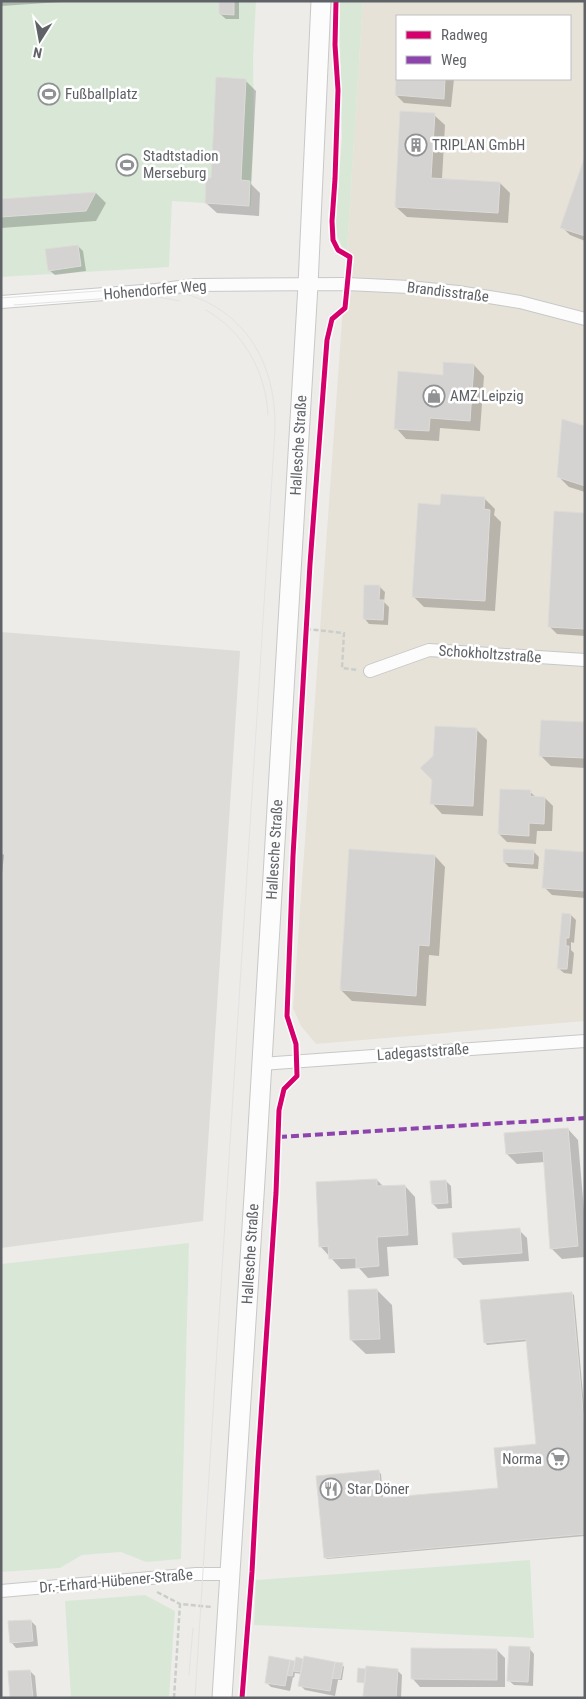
<svg xmlns="http://www.w3.org/2000/svg" width="586" height="1699" font-family="'Roboto Condensed',sans-serif">
	<style>
		.commercial { fill: #e6e2d8; fill-rule: evenodd }
		.industrial { fill: #dddcd9 }
		.green { fill: #d9e8d6 }
		.shadow { fill: #0003 }
		.building { fill: #d5d3d2; stroke: #dddcd8 }
		.lines { fill: none; stroke-linecap: round; stroke-linejoin: round }
		.street-casing { stroke: #c8c8c8; stroke-width: 14 }
		.secondary-casing { stroke: #c8c8c8; stroke-width: 21 }
		.path { stroke: #cacecb; stroke-width: 2.5; stroke-dasharray: 5 2.5; stroke-linecap: butt }
		.street { stroke: #fcfcfc; stroke-width: 12 }
		.secondary { stroke: #fcfcfc; stroke-width: 19 }
		.tram { stroke: #e3e3e2; stroke-width: 1 }
		.quiet { stroke: #8e44ad; stroke-width: 4; stroke-dasharray: 8 4; stroke-linecap: butt }
		.cycleway-casing { stroke: #fff; stroke-width: 8 }
		.cycleway { stroke: #d6006c; stroke-width: 5 }
		.labels { text-anchor: middle; stroke-width: 5; stroke-linejoin: round; paint-order: stroke }
		.poi-label { font-size: 15px; fill: #5f6266; stroke: #fff; text-anchor: start }
		.street-label { font-size: 15px; fill: #5f6266; stroke: #fff }
	</style>
	<rect width="100%" height="100%" fill="#eeece9"/>
	<path class="commercial" d="M363,1H585V1021L316,1044L301,1026L293,1008L347,250ZM397,16H570V79H397Z"/>
	<path class="industrial" d="M1,632L240,651L203,1221L1,1248Z"/>
	<path class="green" d="M1,1H256L253,60L254,130L251,206L172,201L169,267L1,277Z
		M339,1H363L347,250L342,247L335,231L342,137Z
		M189,1243L181,1559L146,1562L121,1552L82,1555L60,1568L1,1572V1264Z
		M530,1560L534,1638L254,1625L256,1580Z
		M145,1595L175,1611L169,1698H71L65,1601Z"/>
	<path class="shadow" d="M1,1H76L1,6Z
		M221,1H239V19H226L220,14Z
		M398,79H454L451,107L404,103L396,95Z
		M245,80L256,91L251,184L260,193L259,216L217,213L206,203Z
		M434,115L445,125L442,179L500,183L510,193L508,223L407,217L396,207Z
		M585,160V241L570,235L562,227Z
		M96,193L106,203L96,221L1,228V200Z
		M78,246L83,251L86,271L55,275L49,270Z
		M474,365L484,376L480,431L440,428L439,441L406,439L396,428L444,376Z
		M585,428V492L569,487L558,476Z
		M484,498L495,509L494,515L501,522L495,611L424,607L413,596L442,506Z
		M585,514V636L557,634L549,626Z
		M379,586L385,592L384,602L389,607L388,625L369,624L364,618Z
		M585,723V768L551,766L540,755Z
		M477,730L487,740L483,816L442,814L432,803Z
		M530,792L536,797L545,798L553,806L552,831H537L536,844L507,842L499,834Z
		M533,851L539,857L538,869L509,867L504,862Z
		M1,853L4,855L1,884Z
		M585,853V898L552,895L544,887Z
		M435,856L445,867L439,956L429,955L426,1006L352,1001L341,990Z
		M571,915L576,920L574,943L571,942V950L574,953L572,974L564,973L558,968Z
		M568,1129L578,1140L585,1222V1257L562,1259L551,1248L545,1162L517,1164L507,1154Z
		M377,1180L384,1187L405,1186L415,1197L418,1245L387,1247L389,1276L368,1278L359,1268L341,1269L321,1247Z
		M446,1181L451,1186L452,1208L438,1209L433,1204Z
		M519,1230L527,1238L529,1261L463,1265L455,1257Z
		M377,1290L392,1305L395,1353L366,1354L351,1340Z
		M571,1293L574,1295L585,1416V1536L327,1559L325,1557L378,1471L381,1474L383,1499L499,1489L537,1445L528,1341L487,1345L485,1342Z
		M31,1621L36,1626L38,1646L16,1648L11,1642Z
		M529,1648L534,1654L533,1686L514,1685L508,1680Z
		M497,1650L505,1658V1687H420L412,1678Z
		M303,1660L304,1661L342,1664L344,1667L342,1680H338L335,1696L305,1690L300,1685L302,1674L295,1673L294,1678L293,1677L290,1691L271,1687L266,1682L291,1661L296,1662Z
		M367,1670H397L402,1675L401,1698H367L365,1696L366,1684H360H371L358,1682Z
		M30,1671L35,1676L37,1698H11Z"/>
	<path class="building" d="M219,1H234V15L219,14Z
		M397,68V79H445L444,99L395,95Z
		M216,77L246,79L241,180L250,181L249,206L205,203L206,178H211Z
		M400,111L435,113L431,178L500,182L498,213L395,207Z
		M585,156V236L560,228Z
		M96,192L86,211L1,217V199Z
		M78,245L81,266L48,271L45,249Z
		M443,362L474,364L470,421L430,418L429,431L394,429L398,371L443,375Z
		M562,419L585,426V486L557,477Z
		M441,494L485,497L484,509L490,510L485,601L412,597L418,503L440,505Z
		M554,511L585,513V629L548,627Z
		M364,585H380L379,600H384L383,620L363,619Z
		M541,720L585,722V758L539,756Z
		M435,726L477,728L473,806L430,804L432,780L420,768L433,756Z
		M500,789L531,790L530,796L545,797L544,824L529,823V836L498,834Z
		M349,849L435,855L429,946L419,945L416,996L340,990Z
		M503,849L534,850L533,864L503,862Z
		M545,849L585,852V891L542,888Z
		M562,913L571,914L569,938H566V946H569L567,969H557Z
		M568,1128L578,1246L550,1249L543,1151L506,1154L504,1133Z
		M377,1179V1186L405,1185L408,1235L377,1237L379,1266L356,1268V1258L329,1259L328,1246L319,1247L316,1182Z
		M446,1180L448,1203L432,1204L430,1181Z
		M520,1228L522,1253L454,1258L452,1233Z
		M377,1289L380,1339L350,1340L348,1290Z
		M572,1292L585,1433V1534L324,1558L316,1476L379,1470L381,1498L498,1488L494,1448L536,1444L526,1339L484,1343L480,1300Z
		M31,1620L33,1641L10,1643L8,1621Z
		M509,1646L530,1647L528,1682L507,1681Z
		M411,1648L497,1649V1680L411,1679Z
		M269,1656L290,1660L285,1686L265,1683Z
		M304,1656L335,1662L330,1691L298,1686Z
		M296,1657L303,1659L301,1672L293,1671Z
		M290,1660L295,1661L292,1676L287,1675Z
		M335,1662L343,1663L340,1679L332,1678Z
		M366,1666L398,1669L396,1698L363,1696Z
		M358,1668L366,1669L365,1683L357,1682Z
		M30,1670L33,1698H10L8,1671Z"/>
	<g class="lines">
		<g class="street-casing">
			<path id="street" d="M1,302L156,290L195,285L347,284L409,287L458,292L520,302L585,319
				M370,671L429,650L585,660
				M261,1064L585,1041
				M1,1591L196,1574H230"/>
		</g>
		<g class="secondary-casing">
			<g id="secondary">
				<path id="s1" d="M222,1698L255,1180L308,285L321,1"/>
			</g>
		</g>
		<path class="path" d="M306,629L344,633L342,668L358,670
			M157,1592L180,1604
			M174,1698L180,1604L212,1607"/>
		<use href="#street" class="street"/>
		<use href="#secondary" class="secondary"/>
		<path class="tram" d="M1,298L141,288C227,288 277,346 275,430L195,1698
			M14,305L140,296L158,297L180,301
			M206,310C244,332 266,372 268,415
			M189,1675L193,1628"/>
		<path class="quiet" d="M279,1137L585,1118"/>
		<g class="cycleway-casing">
			<path id="cycleway" d="M242,1698L252,1572L258,1460L276,1193L279,1110L284,1089L297,1076L296,1044L287,1016L293,856L310,564L327,340L332,319L345,308L350,257L338,250L333,240L332,221L335,179L338,90L335,45L336,1"/>
		</g>
		<use href="#cycleway" class="cycleway"/>
	</g>
	<defs>
		<g id="stadium-ring" transform="scale(1.125)"><circle r="9.5" fill="#fff" stroke="#919294" stroke-width="1.5"/><path d="M0-5a6.5 5 0 1 0 0 10a6.5 5 0 1 0 0-10ZM-3.5-1.8h7v3.6h-7Z" fill="#919294"/></g>
		<g id="building-ring" transform="scale(1.125)"><circle r="9.5" fill="#fff" stroke="#919294" stroke-width="1.5"/><path d="M-4-6H4V6H1V3H-1V6H-4ZM-2.5-4.3h1.7v1.8h-1.7ZM.8-4.3h1.7v1.8H.8ZM-2.5-1h1.7V.8h-1.7ZM.8-1h1.7V.8H.8Z" fill="#919294"/></g>
		<g id="shop-ring" transform="scale(1.125)"><circle r="9.5" fill="#fff" stroke="#919294" stroke-width="1.5"/><path d="M-5-2.5h2.3a2.7 3.5 0 0 1 5.4 0H5L5.5 6h-11ZM-1.5-2.5h3a1.5 2.3 0 0 0-3 0Z" fill="#919294"/></g>
		<g id="supermarket-ring" transform="scale(1.125)"><circle r="9.5" fill="#fff" stroke="#919294" stroke-width="1.5"/><path d="M-6-5.5h2.5l.6 2H6L4.5 2H-2.5L-4.4-4H-6ZM-1.5 3.2a1.3 1.3 0 1 0 .1 0ZM3 3.2a1.3 1.3 0 1 0 .1 0Z" fill="#919294"/></g>
		<g id="restaurant-ring" transform="scale(1.125)"><circle r="9.5" fill="#fff" stroke="#919294" stroke-width="1.5"/><path d="M-5-6h1v4h1v-4h1v4h1v-4h1v5L-1.5 .5V6h-2V.5L-5-1ZM5-6V6H3V1.5H1.5Q1.5-4 5-6Z" fill="#919294"/></g>
	</defs>
	<g fill-rule="evenodd">
		<use href="#stadium-ring" x="49" y="94"/>
		<use href="#building-ring" x="416" y="145"/>
		<use href="#stadium-ring" x="127" y="165"/>
		<use href="#shop-ring" x="434" y="396"/>
		<use href="#supermarket-ring" x="558" y="1459"/>
		<use href="#restaurant-ring" x="331" y="1489"/>
	</g>
	<g class="labels">
		<g class="poi-label">
			<text x="65" y="99">Fußballplatz</text>
			<text x="432" y="150">TRIPLAN GmbH</text>
			<text x="143" y="161">Stadtstadion<tspan x="143" dy="17">Merseburg</tspan></text>
			<text x="450" y="401">AMZ Leipzig</text>
			<text x="542" y="1464" text-anchor="end">Norma</text>
			<text x="347" y="1494">Star Döner</text>
		</g>
		<g class="street-label">
			<text transform="translate(155 290) rotate(-5)" y="5">Hohendorfer Weg</text>
			<text transform="translate(448 292) rotate(7)" y="5">Brandisstraße</text>
			<text dy="5" stroke="none"><textPath href="#s1" startOffset="1255">Hallesche Straße</textPath></text>
			<text transform="translate(490 654) rotate(4)" y="5">Schokholtzstraße</text>
			<text dy="5" stroke="none"><textPath href="#s1" startOffset="850">Hallesche Straße</textPath></text>
			<text transform="translate(423 1052) rotate(-4)" y="5">Ladegaststraße</text>
			<text dy="5" stroke="none"><textPath href="#s1" startOffset="445">Hallesche Straße</textPath></text>
			<text transform="translate(116 1581) rotate(-5)" y="5">Dr.-Erhard-Hübener-Straße</text>
		</g>
	</g>
	<rect width="586" height="1699" fill="none" stroke="#5f6266" stroke-width="5"/>
	<rect x="396" y="15" width="175" height="65" fill="#ffffff" stroke="#bfc0c2"/>
	<rect x="406" y="31" width="25" height="8" fill="#d6006c" stroke="#bfc0c2"/>
	<text x="441" y="40" font-size="15" fill="#5f6266">Radweg</text>
	<rect x="406" y="56" width="25" height="8" fill="#8e44ad" stroke="#bfc0c2"/>
	<text x="441" y="65" font-size="15" fill="#5f6266">Weg</text>
	<g transform="translate(40 40) rotate(191)" stroke="#ffffff" stroke-width="4" paint-order="stroke">
	<path d="M0-4L9 19L0 12L-9 19Z" fill="#5f6266"/>
	<text y="-8" font-size="14" font-weight="bold" text-anchor="middle" fill="#5f6266">N</text>
	</g>
</svg>
